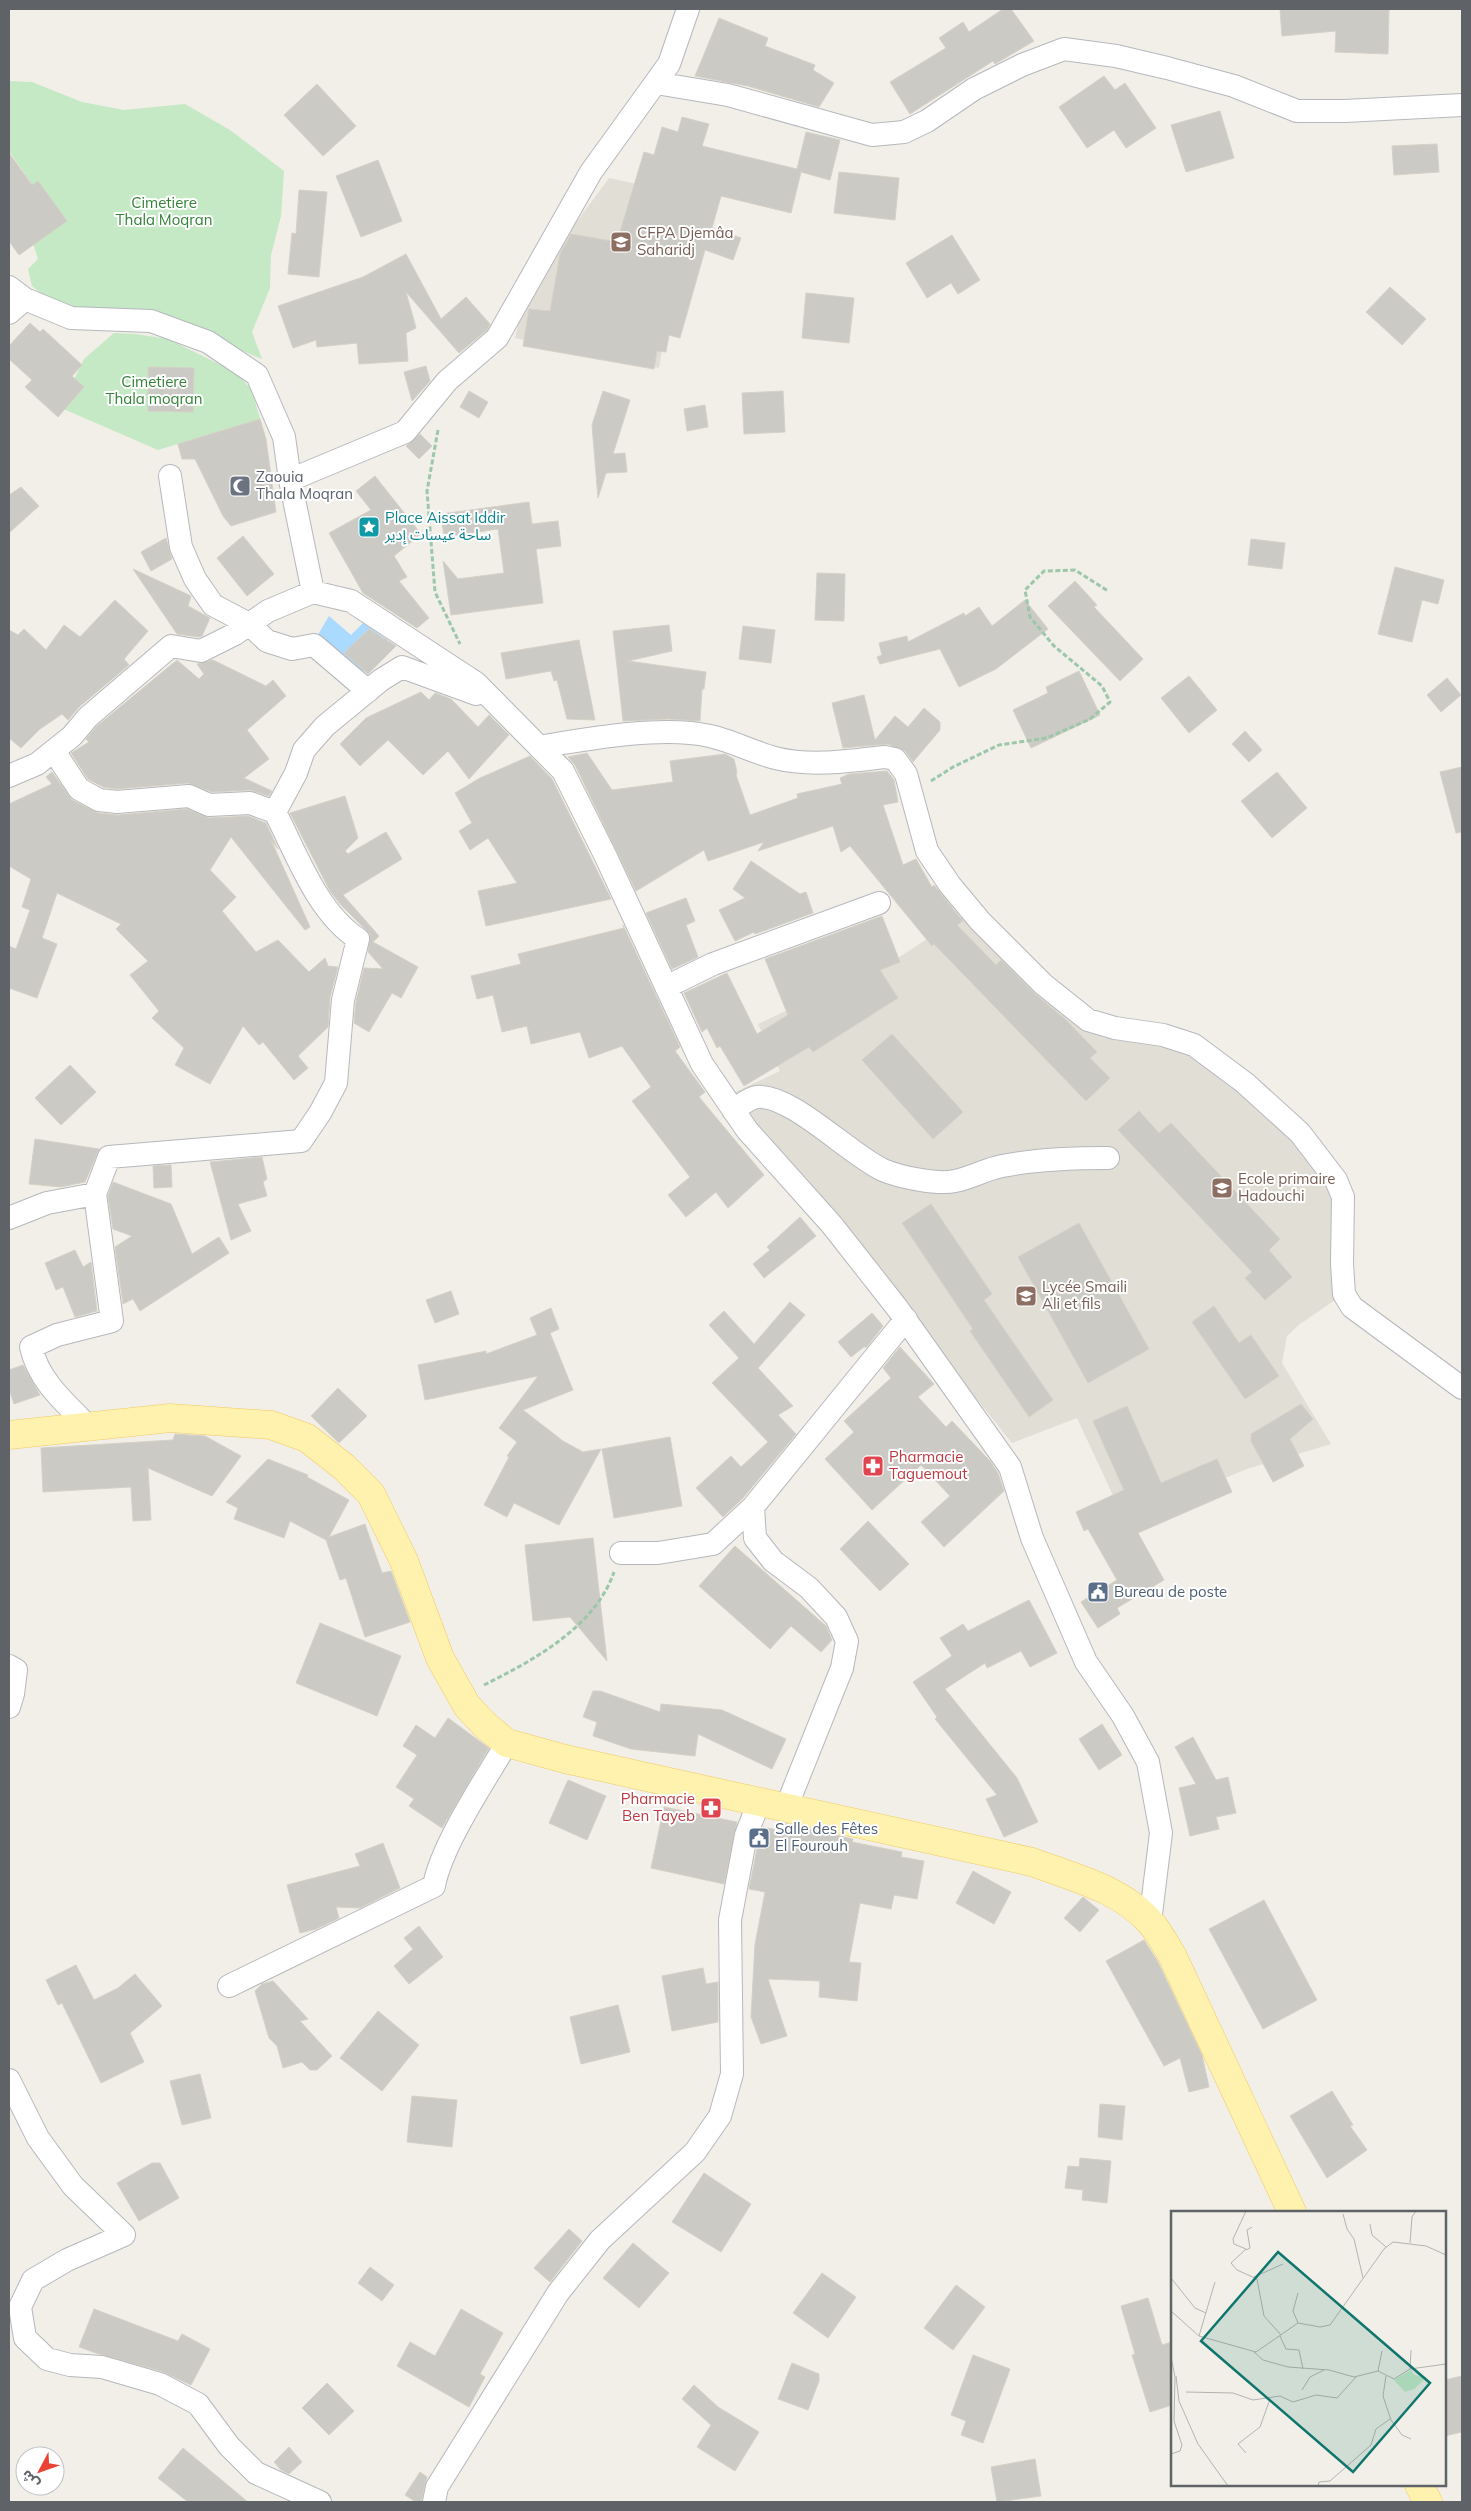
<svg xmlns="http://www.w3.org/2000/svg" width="1471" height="2511" font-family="Mulish,'Noto Sans Arabic',sans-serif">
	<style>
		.education { fill: #e1ded6 }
		.green { fill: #c5e8c5 }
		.water { fill: #aadaff }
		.building { fill: #cccac5; stroke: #d6d1c6 }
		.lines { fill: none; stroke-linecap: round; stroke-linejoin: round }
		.minor-casing { stroke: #b5b8bc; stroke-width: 24 }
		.major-casing { stroke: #f2c960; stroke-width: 29 }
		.path { stroke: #9cc7a9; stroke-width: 3; stroke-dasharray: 5 2.5; stroke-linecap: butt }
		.minor { stroke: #fff; stroke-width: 22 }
		.major { stroke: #fff2af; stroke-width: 28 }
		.labels { text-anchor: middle; stroke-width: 4; stroke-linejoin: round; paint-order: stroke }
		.park-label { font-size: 15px; fill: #348238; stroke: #fff }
		.education-label { font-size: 15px; fill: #785e54; stroke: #fff; text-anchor: start }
		.worship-label { font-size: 15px; fill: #5b616d; stroke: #fff; text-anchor: start }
		.culture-label { font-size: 15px; fill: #0d838f; stroke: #fff; text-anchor: start }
		.health-label { font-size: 15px; fill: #be3a42; stroke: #fff; text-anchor: start }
		.service-label { font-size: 15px; fill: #4e5e75; stroke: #fff; text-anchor: start }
		.inset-road { fill: none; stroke: #b3b3b1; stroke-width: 1 }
		.view { fill: #0f766e; fill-opacity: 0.15; stroke: #0f766e; stroke-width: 2.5 }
		.inset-edge { fill: none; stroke: #5f6368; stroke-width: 2.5 }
	</style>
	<rect width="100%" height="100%" fill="#f1efe8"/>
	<path class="education" d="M609,178L688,195L659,368L515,338L527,289Z
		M971,910L1088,1020L1194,1045L1336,1180L1344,1294L1300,1324L1287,1336L1282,1363L1331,1444L1247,1469L1124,1519L1077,1418L1012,1443L731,1094L780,1071L758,1024L898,958Z"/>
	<path class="green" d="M9,81L32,82L82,102L124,110L185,104L230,130L284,171L281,216L271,255L270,288L252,332L262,359L200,333L59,308L32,286L28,269L38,259L32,240L53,215L9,151Z
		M114,333L135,334L168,339L235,372L252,390L260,419L158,450L52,404L72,384L84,359Z"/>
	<path class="water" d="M329,616L351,635L363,623L388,640L361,673L316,638Z"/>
	<path class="building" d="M1003,9H1011L1034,41L995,64L993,61L910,114L890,82L946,48L939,38L963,22L969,32Z
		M1280,9H1389L1388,54L1335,52L1336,31L1282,36Z
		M719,18L768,38L765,46L815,65L813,70L834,83L819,107L748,86L695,76Z
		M1104,76L1115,90L1125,83L1156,128L1126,148L1114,130L1087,148L1059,107Z
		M317,84L356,126L323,156L284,115Z
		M1220,111L1234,158L1186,172L1171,125Z
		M682,117L709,124L702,146L797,169L806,132L840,140L830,180L801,172L791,213L721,196L712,228L741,238L733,260L705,250L680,338L669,335L666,352L657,351L654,369L523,346L529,309L550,311L560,254L571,234L617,242L644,152L654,155L662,127L678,132Z
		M1437,144L1439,172L1394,175L1392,146Z
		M9,153L32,185L38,181L67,221L19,255L9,241Z
		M378,160L402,221L361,237L336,176Z
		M839,172L899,178L895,220L834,213Z
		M299,190L327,192L319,277L288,274L292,233L296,234Z
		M952,235L980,280L958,294L951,283L927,298L906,263Z
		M406,254L441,319L466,297L490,324L487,330L459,353L406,292L416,328L406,333L408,361L359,364L357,343L317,347L316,340L293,348L278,306L363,277Z
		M1390,287L1426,319L1402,345L1366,312Z
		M806,293L854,298L849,343L802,338Z
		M30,323L40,332L43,329L82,365L72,376L84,387L58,417L25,387L32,380L9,359V346Z
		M426,366L430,381L412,401L404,372Z
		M148,367L194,368L193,412L148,411Z
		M469,391L488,402L479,418L460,407Z
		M603,391L630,400L613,454L625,453L627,472L606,473L598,498L592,425Z
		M783,391L785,432L744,434L742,393Z
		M705,405L708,427L687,431L684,409Z
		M260,419L266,439L276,512L231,526L223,516L195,459H182L178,444Z
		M420,434L432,446L419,459L406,446Z
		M375,476L421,534L394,556L407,577L399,581L429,618L417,628L363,593L329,533L371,510L356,491Z
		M21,487L39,506L9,533V495Z
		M529,502L532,524L558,521L561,546L536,549L543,603L451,615L443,561L458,579L504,573L498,529L444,537L441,514Z
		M243,536L274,574L247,596L217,558Z
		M166,538L172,559L151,571L141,552Z
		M1251,539L1285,543L1282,569L1248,565Z
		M1395,567L1444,580L1438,604L1422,600L1412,642L1378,634Z
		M133,569L191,596L188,606L210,618L202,636L199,637L177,634Z
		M817,573L845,574L844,621L815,620Z
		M1075,581L1097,605L1094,607L1143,659L1120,681L1048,606Z
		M115,600L148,631L124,659L129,665L79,707L68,720L62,714L40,729L21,748L9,738V630L18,635L24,629L46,650L64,625L80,637Z
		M1025,600L1048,629L996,669L959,687L940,649L880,664L877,657L882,655L879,643L907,636L908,642L964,613L965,616L979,607L992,626Z
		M669,625L672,651L628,661L706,672L704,689H702L700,721L669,719L623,721L613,631Z
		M743,626L775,630L771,663L739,659Z
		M369,629L396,646L368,674L344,653Z
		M579,640L595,720L567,719L557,680L554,681L551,671L506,679L501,653Z
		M177,660L199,679L204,674L197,664L213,660L266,686L273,680L286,696L247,730L269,759L244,778L272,791L269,796L250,790L212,792L188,783L117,789L103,787L88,779L71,753L89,742L86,739L97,726Z
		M1079,671L1100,715L1031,748L1013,710L1048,693L1046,687Z
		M1189,676L1217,710L1189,733L1161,698Z
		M1447,678L1461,695L1441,712L1427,695Z
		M421,692L429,700L435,693L451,699L478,727L489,715L509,735L469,779L448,751L423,775L388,740L360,766L340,744L366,718Z
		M864,695L875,740L895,716L908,727L924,708L940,722V730L913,762L905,751L888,744L843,748L832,703Z
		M1245,731L1262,750L1249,762L1232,744Z
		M587,753L612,790L673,782L670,761L725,754L734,759L737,772L736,775L750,815L798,798L797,794L842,784L840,778L849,774L887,771L894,780L898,802L883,805L903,865L916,859L932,887L934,885L963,921L957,925L996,965L1001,960L1035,994L1064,1018L1097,1052L1090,1058L1110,1078L1086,1101L934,944L932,946L850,846L841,852L833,826L758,851L764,842L708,861L704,850L636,891L575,765L568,757Z
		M530,756L552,779L611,899L486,926L478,891L517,883L488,838L470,850L459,831L472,823L455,793L480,778Z
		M1462,767V832L1456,833L1440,772Z
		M52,772L72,800L98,813L118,815L187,809L209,818L248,816L266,823L278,849L271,840L310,927L305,930L231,837L210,870L236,897L222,911L256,952L278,940L309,972L325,958L328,966L338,967L330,997L328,1027L298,1056L308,1068L294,1080L263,1042L259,1045L243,1026L210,1084L175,1065L184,1048L152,1018L159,1011L130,975L148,961L116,929L121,924L57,893L42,938L57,944L37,998L9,988V946L16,949L30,910L22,907L31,879L9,866V804L52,784L46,777Z
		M1277,772L1307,808L1272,838L1241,801Z
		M345,796L358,838L345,851L348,854L386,832L402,859L343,895L379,936L373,942L418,967L401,998L392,993L369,1032L354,1023L356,1002L364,968L383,969L368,952L370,934L341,905L330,891L290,813Z
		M751,861L800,894L806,892L813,913L755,934L754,932L735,941L719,910L745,898L733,889Z
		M686,898L695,921L686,925L698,957L672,969L646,913Z
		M882,916L900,962L880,970L898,998L813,1052L809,1047L744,1086L720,1046L717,1048L707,1028L702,1032L684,993L727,973L757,1034L788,1015L765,959Z
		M623,925L680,1047L675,1051L705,1092L699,1097L764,1175L728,1208L716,1192L686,1217L668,1195L690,1177L632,1101L651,1087L622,1046L589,1058L580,1032L531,1044L527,1026L502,1032L493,995L477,999L471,976L521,964L518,954L624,928Z
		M892,1034L963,1112L933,1139L862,1060Z
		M70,1065L96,1092L61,1125L35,1098Z
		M1139,1111L1159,1133L1171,1123L1280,1239L1269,1250L1292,1277L1265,1300L1245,1278L1252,1272L1118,1130Z
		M35,1139L99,1149L85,1182L60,1187L29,1184Z
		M262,1157L267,1179L263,1182L267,1196L238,1204L251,1231L231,1240L210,1162Z
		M171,1165L172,1187L154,1188L153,1166Z
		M113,1182L171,1204L192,1254L219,1237L229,1253L140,1311L133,1299L123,1304L115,1247L132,1236L113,1229L108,1196Z
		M931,1204L992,1294L984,1300L1053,1400L1029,1417L970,1331L973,1329L902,1223Z
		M800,1217L816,1236L764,1278L753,1264L770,1250L767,1247Z
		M1079,1223L1149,1349L1088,1383L1018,1257Z
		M75,1250L83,1267L91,1262L97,1311L75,1317L63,1287L56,1290L45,1263Z
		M451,1291L459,1314L435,1323L426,1300Z
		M790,1302L805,1315L758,1368L793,1406L778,1415L796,1434L743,1498L723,1517L696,1488L731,1456L741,1467L768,1442L712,1383L739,1358L709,1325L724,1311L754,1344Z
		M1214,1306L1239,1343L1251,1335L1279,1376L1245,1399L1192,1322Z
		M551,1308L559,1329L550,1333L573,1390L523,1410L563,1441L583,1452L601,1449L559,1525L514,1503L507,1517L484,1505L509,1457L507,1456L517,1442L499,1428L538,1376L425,1400L418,1365L486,1351V1354L537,1335L530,1318Z
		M872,1313L883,1326L866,1348L865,1346L851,1357L838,1342Z
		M900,1347L934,1384L918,1397L946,1427L952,1421L990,1461L998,1473L1004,1491L944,1547L921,1522L950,1496L921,1465L872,1510L825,1459L854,1432L844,1421L891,1378L883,1368Z
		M23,1365L40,1395L14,1404L9,1389V1370Z
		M338,1388L367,1416L339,1443L311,1416Z
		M1301,1404L1313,1419L1290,1439L1304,1466L1273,1482L1251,1441V1434Z
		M1127,1406L1161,1483L1217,1459L1232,1492L1138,1533L1164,1580L1117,1608L1120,1614L1098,1628L1081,1602L1117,1580L1088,1529L1084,1531L1076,1512L1124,1490L1093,1421Z
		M175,1434L205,1436L241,1456L212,1496L148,1468L151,1520L133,1521L131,1487L43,1492L41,1448L173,1440Z
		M670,1437L682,1506L614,1518L602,1449Z
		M268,1459L308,1475L307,1477L349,1500L329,1537L365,1524L382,1573L391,1571L410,1622L365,1637L346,1578L340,1580L326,1540L290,1521L284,1538L234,1519L238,1508L226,1502Z
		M868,1521L909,1564L880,1591L840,1549Z
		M593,1538L607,1661L570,1617L533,1621L525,1545Z
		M735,1546L826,1626L832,1640L821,1652L791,1626L770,1649L699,1586Z
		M1029,1600L1057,1653L1030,1667L1021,1651L987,1668L985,1663L945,1689L1017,1778L1038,1822L1004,1837L986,1799L997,1795L935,1719L937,1717L913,1682L952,1656L940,1638L963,1624L968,1631Z
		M320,1623L401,1656L377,1716L296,1683Z
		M593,1691H600L660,1712L661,1704L722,1710L786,1739L772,1769L698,1734L695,1756L631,1749L593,1736L597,1722L583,1717Z
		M448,1718L489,1748L442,1828L409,1806L414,1799L396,1787L417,1755L403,1746L416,1725L435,1738Z
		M1102,1724L1122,1755L1099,1770L1079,1739Z
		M1193,1737L1216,1780L1228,1777L1236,1813L1216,1817L1219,1829L1190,1836L1179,1788L1196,1784L1175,1747Z
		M568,1780L606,1796L587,1840L549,1823Z
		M664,1807L737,1822L724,1884L651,1868Z
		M779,1822L853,1839L852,1842L902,1852L901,1857L924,1861L917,1899L894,1895L891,1909L860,1903L849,1962L861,1963L857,2001L819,1997L820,1981L768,1979L787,2036L761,2044L751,2017L755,1944L765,1892L749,1889L759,1839L763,1827L777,1830Z
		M383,1843L400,1888L360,1908L336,1907L339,1918L316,1929L300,1933L287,1885L360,1866L355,1854Z
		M973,1871L1011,1892L994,1924L956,1903Z
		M1083,1897L1099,1910L1080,1932L1064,1918Z
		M1264,1900L1317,2000L1263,2029L1209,1929Z
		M419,1926L443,1957L409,1984L394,1966L413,1949L404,1938Z
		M1144,1940L1158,1962L1202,2055L1209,2087L1189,2092L1180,2058L1164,2066L1106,1961Z
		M76,1965L94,2000L118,1988L135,1974L162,2006L130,2033L144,2062L101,2083L62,2003L58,2005L46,1980Z
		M703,1968L706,1984L718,1982V2022L672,2031L662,1976Z
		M273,1981L308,2019L300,2021L332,2056L317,2070H310L302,2062L283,2068L277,2046L269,2038L255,1991L262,1984Z
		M618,2005L630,2052L581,2064L570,2017Z
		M378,2011L419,2045L382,2091L340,2058Z
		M200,2074L211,2118L182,2125L170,2081Z
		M1332,2091L1353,2125L1350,2126L1367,2150L1327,2178L1290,2116Z
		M412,2096L457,2100L452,2147L407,2142Z
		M1100,2104L1125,2106L1122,2140L1098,2137Z
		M1080,2158L1111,2161L1107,2203L1082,2200L1083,2190L1065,2188L1068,2166L1079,2167Z
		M152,2163H160L179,2198L139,2221L117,2183Z
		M704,2173L751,2204L721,2252L672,2222Z
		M569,2229L582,2241L550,2282L534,2268Z
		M633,2243L669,2273L639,2308L603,2278Z
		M370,2267L394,2285L382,2301L358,2283Z
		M822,2273L856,2297L828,2338L793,2313Z
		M956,2285L985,2307L953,2350L924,2328Z
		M1148,2298L1162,2345L1172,2342V2405L1150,2412L1132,2355L1135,2354L1121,2306Z
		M94,2309L178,2341L182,2334L210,2349L191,2385L161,2371L96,2353L79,2347Z
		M461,2309L503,2333L480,2374L485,2377L469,2407L397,2366L410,2342L435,2356Z
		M973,2355L1010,2369L983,2443L961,2435L966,2421L951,2415Z
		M792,2363L819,2374V2381L808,2410L778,2399Z
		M1462,2376V2432L1445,2436V2380Z
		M327,2383L354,2411L329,2435L302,2408Z
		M694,2385L718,2407L759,2432L735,2471L697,2447L711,2425L682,2399Z
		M289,2447L302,2462L289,2474L281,2470L274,2462Z
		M183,2448L248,2502H188L158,2478Z
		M1035,2459L1041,2496L997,2502L991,2467Z
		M420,2472L427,2477L421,2502H416L405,2495Z"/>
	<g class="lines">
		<g class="minor-casing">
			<path id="minor" d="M656,83L728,95L872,135L904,132L927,121L974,89L1022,65L1064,49L1116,56L1167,68L1234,86L1297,111H1345L1462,105
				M9,287L25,299L71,318L151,321L208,342L257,375L284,437L290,480L313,592
				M9,313L25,299
				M170,476L181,547L195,579L213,605L249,624L267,641L292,649L314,645L368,691
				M290,480L405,432L447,381L497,338L591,172L669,64L688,9
				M539,747C587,739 662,725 710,736C732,741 753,752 775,758C811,767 848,761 885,757L895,759L906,774L927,851L950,885L980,921L1043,984L1088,1020L1115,1028L1163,1035L1194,1045L1245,1083L1300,1133L1336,1180L1343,1197L1342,1264L1344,1294L1352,1307L1462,1388
				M54,751L79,789L99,800L117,802L189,796L209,805L250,803L275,812L296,773L304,750L325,726L381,680L402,667L476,694
				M9,776L37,764L72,736L88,717L171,646L201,651L235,634L268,611L313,592L351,601L476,683L563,771L606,857L702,1064L747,1130L832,1225L898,1309L1010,1467L1032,1538L1086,1662L1123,1716L1148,1762L1161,1833L1150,1922
				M666,987L713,964L879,903
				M733,1110C740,1106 749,1098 757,1097C790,1093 850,1155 883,1170C899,1177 938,1185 955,1181C971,1178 986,1169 1002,1166C1037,1159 1072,1158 1108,1158
				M9,1218L47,1203L95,1194
				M89,1427C65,1403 38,1380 31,1347L57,1335L112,1321L95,1194L109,1157L301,1141L320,1113L336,1083L343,1000L358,939C317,912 297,855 275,812
				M621,1553H658L713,1544L753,1507
				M9,1666L16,1670L13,1694L9,1707
				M786,1808L842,1668L847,1641L836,1617L809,1588L773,1561L755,1538L753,1507L906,1319
				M229,1986L434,1886C441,1846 485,1780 507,1743
				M9,2080L38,2138L73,2186L124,2235L67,2260L33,2280L20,2307L25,2338L47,2359L70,2365L102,2367L160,2384L198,2404L229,2446L256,2473L320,2502
				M434,2502L437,2487L558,2293L600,2240L695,2152L720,2116L732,2074L730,1920L746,1835L759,1802"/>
		</g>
		<g class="major-casing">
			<path id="major" d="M9,1435L170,1418L271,1425L307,1438L344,1467L371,1494L404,1561L440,1658L467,1706L486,1726L507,1743L565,1759L1032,1862C1072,1877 1122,1889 1151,1923C1159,1932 1165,1944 1172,1955L1292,2212
				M1419,2485L1428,2502"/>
		</g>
		<path class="path" d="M438,430L427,491L435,592L460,644
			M931,781L953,767L999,745L1047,738L1090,719L1110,702L1102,686L1054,646L1030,617L1025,590L1044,571L1075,570L1108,591
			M484,1685C534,1660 595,1627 614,1572"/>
		<use href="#minor" class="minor"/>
		<use href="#major" class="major"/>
	</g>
	<defs>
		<g id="university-square" transform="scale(1.125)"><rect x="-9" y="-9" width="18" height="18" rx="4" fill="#8d6e63" stroke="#fff"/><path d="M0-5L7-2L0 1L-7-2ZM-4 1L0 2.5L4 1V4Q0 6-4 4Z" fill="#fff"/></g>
		<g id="mosque-square" transform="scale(1.125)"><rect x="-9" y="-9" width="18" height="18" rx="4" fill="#6b7280" stroke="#fff"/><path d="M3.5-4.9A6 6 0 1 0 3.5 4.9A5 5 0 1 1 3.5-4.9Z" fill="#fff"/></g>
		<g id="sight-square" transform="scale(1.125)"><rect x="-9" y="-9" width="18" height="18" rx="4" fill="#0f9aa8" stroke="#fff"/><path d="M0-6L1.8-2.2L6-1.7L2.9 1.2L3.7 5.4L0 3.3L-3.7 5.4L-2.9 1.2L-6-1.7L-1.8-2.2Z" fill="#fff"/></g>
		<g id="school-square" transform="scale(1.125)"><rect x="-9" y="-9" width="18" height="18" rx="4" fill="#8d6e63" stroke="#fff"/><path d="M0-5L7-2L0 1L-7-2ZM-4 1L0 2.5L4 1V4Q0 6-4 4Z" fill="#fff"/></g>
		<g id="pharmacy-square" transform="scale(1.125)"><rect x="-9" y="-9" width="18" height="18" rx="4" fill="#e0444e" stroke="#fff"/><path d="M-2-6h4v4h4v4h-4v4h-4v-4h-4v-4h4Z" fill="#fff"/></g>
		<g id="civic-square" transform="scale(1.125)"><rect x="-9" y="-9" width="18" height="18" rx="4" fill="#5c6f8a" stroke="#fff"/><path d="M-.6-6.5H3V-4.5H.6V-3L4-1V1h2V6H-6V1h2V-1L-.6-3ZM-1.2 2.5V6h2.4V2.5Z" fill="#fff"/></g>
	</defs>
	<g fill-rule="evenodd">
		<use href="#university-square" x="621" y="242"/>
		<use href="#mosque-square" x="240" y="486"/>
		<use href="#sight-square" x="369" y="527"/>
		<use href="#school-square" x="1222" y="1188"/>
		<use href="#school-square" x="1026" y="1296"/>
		<use href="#pharmacy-square" x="873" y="1466"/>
		<use href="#civic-square" x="1098" y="1592"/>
		<use href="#pharmacy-square" x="711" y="1808"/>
		<use href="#civic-square" x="759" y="1838"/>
	</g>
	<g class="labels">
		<g class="park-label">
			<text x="164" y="208">Cimetiere<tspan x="164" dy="17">Thala Moqran</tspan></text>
			<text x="154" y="387">Cimetiere<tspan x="154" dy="17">Thala moqran</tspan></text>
		</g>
		<g class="education-label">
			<text x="637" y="238">CFPA Djemâa<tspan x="637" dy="17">Saharidj</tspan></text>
			<text x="1238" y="1184">Ecole primaire<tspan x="1238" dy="17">Hadouchi</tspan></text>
			<text x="1042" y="1292">Lycée Smaili<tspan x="1042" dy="17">Ali et fils</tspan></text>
		</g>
		<g class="worship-label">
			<text x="256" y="482">Zaouia<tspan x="256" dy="17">Thala Moqran</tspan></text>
		</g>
		<g class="culture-label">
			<text x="385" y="523">Place Aissat Iddir<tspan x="385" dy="17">ساحة عيسات إدير</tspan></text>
		</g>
		<g class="health-label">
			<text x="889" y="1462">Pharmacie<tspan x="889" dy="17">Taguemout</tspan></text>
			<text x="695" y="1804" text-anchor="end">Pharmacie<tspan x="695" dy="17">Ben Tayeb</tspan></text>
		</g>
		<g class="service-label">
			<text x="1114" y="1597">Bureau de poste</text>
			<text x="775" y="1834">Salle des Fêtes<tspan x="775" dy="17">El Fourouh</tspan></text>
		</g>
	</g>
	<g transform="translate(1171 2211)">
		<rect width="275" height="275" fill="#f1efe8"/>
		<path d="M240,159L243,164L256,166L243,178L234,181L223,169Z" fill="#c5e8c5"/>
		<path class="inset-road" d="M75,0L62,28L63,33L75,38L60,52L66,59L86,68L93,105L110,124M172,3L176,18L183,28L192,67M199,13L201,24L215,36M239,32L241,6L245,0M75,39L79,37L76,19L81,16M83,66L112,53M0,67L24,97L35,102M127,82L122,100L127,112M0,100L28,125L85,141L127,112L149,116L159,114L213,38L222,31L255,35L275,44M28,125L44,71M109,125L115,138L128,139L132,158M83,141L92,149L117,156L158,159L183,166L207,160L211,140M0,146L4,166L3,210L11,234L9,240L0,243M239,158L240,139M207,160L223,168L239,158L275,153M5,165L8,190L27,233L57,275M215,165L212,185L220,209L231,224L240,228M131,179L139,166L153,159M15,181L62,182L82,189L109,185L122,191L145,184L166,187L185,166M75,242L67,233L89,216L99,188M147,275L148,271L159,270L200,234L205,218L219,208"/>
		<path class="view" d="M107,41L259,172L182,261L30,130Z"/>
		<rect width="275" height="275" class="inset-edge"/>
	</g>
	<rect width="1471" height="2511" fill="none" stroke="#5f6368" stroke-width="20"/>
	<g transform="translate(40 2471) rotate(229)"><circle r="24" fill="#ffffff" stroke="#bfc1c3"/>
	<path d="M0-4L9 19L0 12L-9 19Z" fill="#ea4335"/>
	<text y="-8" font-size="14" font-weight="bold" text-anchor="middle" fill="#5f6368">ش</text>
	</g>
</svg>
